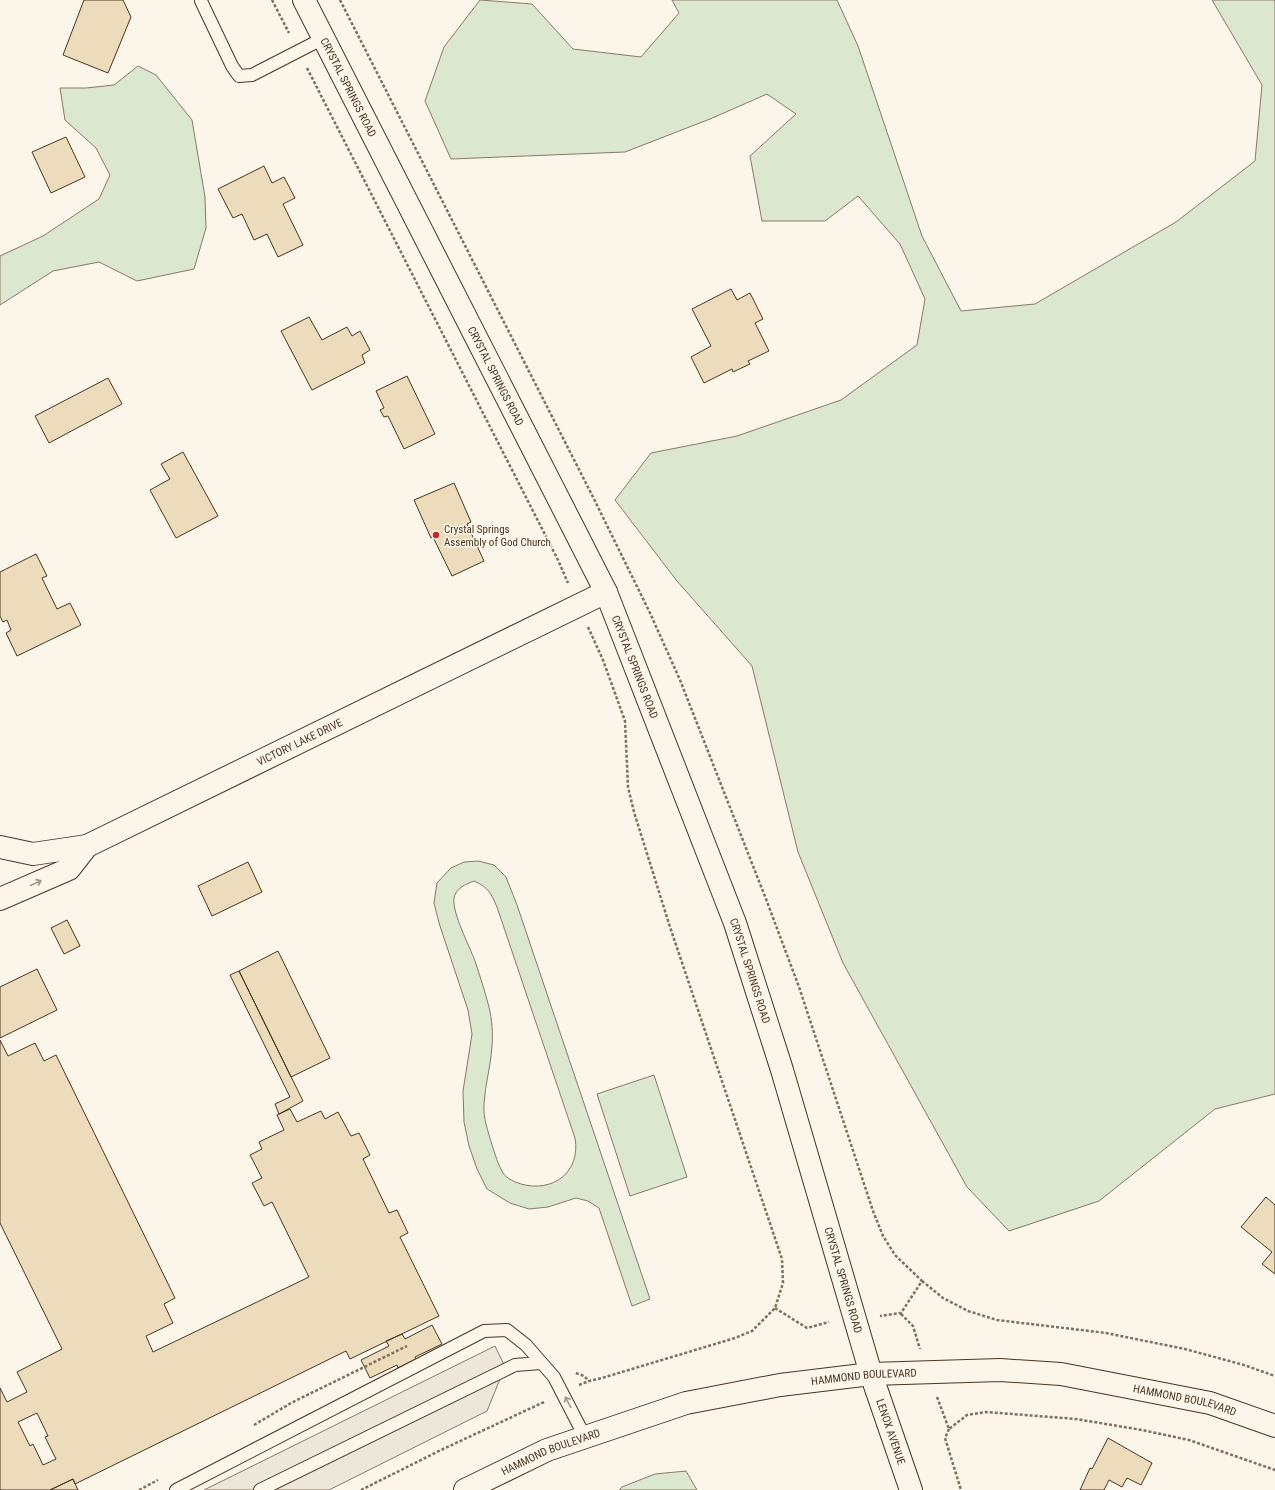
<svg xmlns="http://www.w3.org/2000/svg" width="1275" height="1490" font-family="'Roboto Condensed',sans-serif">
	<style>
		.green { fill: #dce7d0; stroke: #887966; fill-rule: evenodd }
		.parking { fill: #ede7d9; stroke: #887966 }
		.building { fill: #ecdcbc; stroke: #4a3520; fill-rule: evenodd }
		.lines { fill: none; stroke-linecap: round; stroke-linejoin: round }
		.service-casing { stroke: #4a3520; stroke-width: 14 }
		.minor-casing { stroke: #4a3520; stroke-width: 24 }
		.tertiary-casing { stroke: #4a3520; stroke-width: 24 }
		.path { stroke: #7f6f5c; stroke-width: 2.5; stroke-dasharray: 3 2; stroke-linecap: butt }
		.service { stroke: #fbf6e9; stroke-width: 12 }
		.minor { stroke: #fbf6e9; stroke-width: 22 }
		.tertiary { stroke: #fbf6e9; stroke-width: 22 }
		.oneway { stroke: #a29684 }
		.poi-dot { fill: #c62828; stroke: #fbf6e9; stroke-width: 1.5 }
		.labels { text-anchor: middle; stroke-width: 3; stroke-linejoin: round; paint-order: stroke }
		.street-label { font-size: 11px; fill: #4a3520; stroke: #fbf6e9 }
		.poi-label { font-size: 11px; fill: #4a3520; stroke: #fbf6e9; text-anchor: start }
	</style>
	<rect width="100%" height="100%" fill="#fbf6e9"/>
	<path class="green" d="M480,0L532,4L573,49L641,57L679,13L672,0H837L858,46L922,236L961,311L1035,304L1176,222L1255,161L1262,85L1212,0H1275V1094L1215,1109L1099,1201L1009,1231L967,1187L843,963L798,852L752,666L677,581L615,500L651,453L737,436L841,400L917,345L925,299L900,244L858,196L825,221H762L750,156L796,114L767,94L710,119L625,152L451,159L425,101L444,47Z
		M138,66L156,75L192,120L205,197L206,228L194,269L137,281L99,262L53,271L0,305V256L43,236L99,199L110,175L96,148L65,120L60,88H86L114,85Z
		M478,861L494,865L506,877L517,905L650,1299L632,1306L599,1208L588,1201L576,1198L548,1207L529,1209L510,1203L487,1189L477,1169L469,1146L464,1122L463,1091L472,1034L468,1010L439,923L434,903L437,883L451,868L464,862ZM474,881C488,887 491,893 497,907L575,1138C581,1172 553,1193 521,1184C515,1182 507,1179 503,1173C498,1165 495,1154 492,1145C488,1131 483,1118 484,1104C485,1084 491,1066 492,1046C493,1033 492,1020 489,1007C485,992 480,976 475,961C469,945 452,913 454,898C456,888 466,884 474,881Z
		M654,1075L687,1177L630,1196L597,1094Z
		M686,1471L697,1490H619L622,1487L655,1474Z"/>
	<path class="parking" d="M495,1346L509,1375L500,1379L487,1411L329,1490H204Z"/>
	<path class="building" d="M84,0H123L131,17L108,73L63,55Z
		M66,137L85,177L51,193L32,152Z
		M264,166L272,183L284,177L295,198L283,204L303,245L278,257L267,234L254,240L242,214L233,218L218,189Z
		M731,289L737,300L750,293L763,319L755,323L769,351L748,361L750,364L733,372L732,369L704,383L691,357L711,346L692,309Z
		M309,317L322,340L347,327L352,336L360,331L370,350L362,355L365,363L312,390L281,331Z
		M407,376L435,434L404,449L388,416L384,417L380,410L384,408L376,391Z
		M108,378L122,404L49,443L35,416Z
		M183,452L218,516L176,538L150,490L170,479L161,464Z
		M454,483L471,522L467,524L484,561L452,576L433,537L431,538L414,500Z
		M36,554L47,576L42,578L57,609L70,603L81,625L17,656L6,633L11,630L7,620L3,622L0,616V572Z
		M248,862L262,892L212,916L198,886Z
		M67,920L80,946L64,954L51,928Z
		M278,951L330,1058L291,1077L239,971Z
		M37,969L57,1010L0,1038V987Z
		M239,971L303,1101L279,1114L275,1104L290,1097L230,975Z
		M0,1040L8,1056L35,1043L44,1061L56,1055L175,1298L164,1304L173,1323L146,1336L153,1352L309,1277L272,1202L264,1206L252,1183L262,1178L250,1155L262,1149L259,1142L284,1130L277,1115L290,1109L297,1122L321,1111L325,1119L338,1112L351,1136L359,1133L370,1155L363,1159L389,1213L397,1210L408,1233L400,1237L439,1316L350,1359L346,1351L75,1484L73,1479L50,1490H0V1388L7,1402L27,1392L17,1372L62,1349L0,1223ZM37,1413L48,1436L45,1437L56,1459L43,1465L33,1444L30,1446L18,1422Z
		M1266,1197L1275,1205V1274L1262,1264L1272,1252L1241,1227Z
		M432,1325L442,1344L415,1357L416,1359L398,1368L397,1365L370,1378L361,1360L389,1346L386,1341L402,1334L405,1339Z
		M1108,1438L1152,1463L1141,1485L1127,1478L1122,1487L1109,1480L1104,1490H1080L1090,1468L1092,1469Z
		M73,1479L78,1490H50Z"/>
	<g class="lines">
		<g class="service-casing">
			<path id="service" d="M201,1L232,66L239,76L252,75L324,38
				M176,1490L484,1331L507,1330L526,1345L554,1377L585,1437
				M260,1490L515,1365L541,1363"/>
		</g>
		<g class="minor-casing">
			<g id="minor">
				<path d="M0,847L33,854L87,846"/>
				<path id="s1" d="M0,899L69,869L87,846L606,592"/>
			</g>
		</g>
		<g class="tertiary-casing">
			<g id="tertiary">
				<path id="s2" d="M304,0L606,592L735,923L782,1070L871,1374L911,1490"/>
				<path id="s3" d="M465,1490L547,1450L686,1403L780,1385L871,1374L1000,1370L1061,1374L1210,1403L1275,1426"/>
			</g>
		</g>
		<path class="path" d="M272,0L289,33
			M340,0L594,499L650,613L680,680L766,899L799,987L873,1211L883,1236L895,1255L922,1281L901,1313L880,1316
			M307,68L558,560L568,583
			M922,1281L943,1298L968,1311L997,1320L1106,1333L1185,1349L1244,1365L1275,1376
			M775,1308L807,1328L829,1322
			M901,1314L913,1326L920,1349
			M576,1373L584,1376L589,1381
			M579,1385L589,1381L602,1378L735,1338L752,1331L775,1308L783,1283L782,1259L670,927L634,812L628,787L625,721L603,660L588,627
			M937,1397L949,1429L967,1415L986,1412L1076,1419L1142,1430L1189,1440L1275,1470
			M254,1425L291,1403L407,1346
			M949,1429L945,1438L961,1490
			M139,1490L158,1480
			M361,1490L441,1450L544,1402"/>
		<use href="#service" class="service"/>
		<use href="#minor" class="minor"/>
		<use href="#tertiary" class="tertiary"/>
	</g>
	<defs><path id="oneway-shaft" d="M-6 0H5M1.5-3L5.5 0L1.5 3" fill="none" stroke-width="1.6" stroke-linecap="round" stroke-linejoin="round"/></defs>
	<g class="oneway">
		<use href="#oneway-shaft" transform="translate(36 883) rotate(-25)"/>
		<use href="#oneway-shaft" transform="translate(568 1402) rotate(-117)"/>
	</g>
	<circle class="poi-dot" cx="436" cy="535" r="4"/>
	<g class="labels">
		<g class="street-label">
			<text dy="4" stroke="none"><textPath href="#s2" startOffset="98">CRYSTAL SPRINGS ROAD</textPath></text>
			<text dy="4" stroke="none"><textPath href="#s2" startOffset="422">CRYSTAL SPRINGS ROAD</textPath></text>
			<text dy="4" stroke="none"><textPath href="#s2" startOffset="745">CRYSTAL SPRINGS ROAD</textPath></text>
			<text dy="4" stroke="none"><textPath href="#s1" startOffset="341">VICTORY LAKE DRIVE</textPath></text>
			<text dy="4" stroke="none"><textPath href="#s2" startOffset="1070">CRYSTAL SPRINGS ROAD</textPath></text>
			<text dy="4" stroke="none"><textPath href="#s2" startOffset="1393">CRYSTAL SPRINGS ROAD</textPath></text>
			<text dy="4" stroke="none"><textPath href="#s3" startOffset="418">HAMMOND BOULEVARD</textPath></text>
			<text dy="4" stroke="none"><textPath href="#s3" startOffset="742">HAMMOND BOULEVARD</textPath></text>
			<text dy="4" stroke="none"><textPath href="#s2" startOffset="1552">LENOX AVENUE</textPath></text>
			<text dy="4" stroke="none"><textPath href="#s3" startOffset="94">HAMMOND BOULEVARD</textPath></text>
		</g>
		<g class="poi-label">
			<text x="444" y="533">Crystal Springs<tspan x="444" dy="13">Assembly of God Church</tspan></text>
		</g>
	</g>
</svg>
